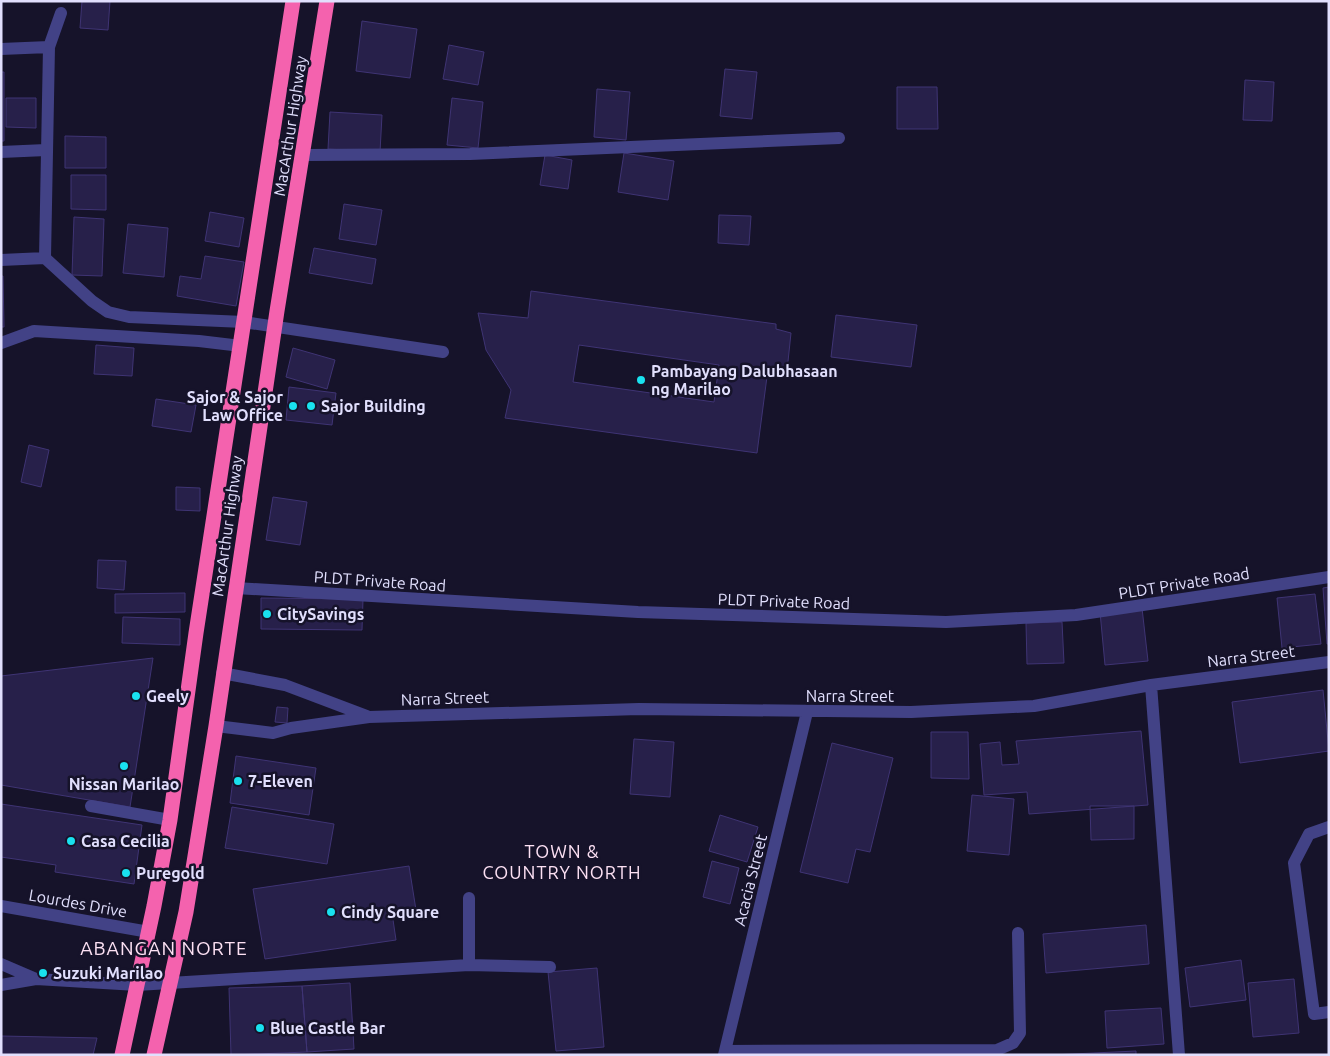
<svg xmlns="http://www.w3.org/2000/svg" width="1330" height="1056" font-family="Ubuntu,sans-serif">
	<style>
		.building { fill: #27204a; stroke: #3f3474; fill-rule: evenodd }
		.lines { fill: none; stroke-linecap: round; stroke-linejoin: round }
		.minor { stroke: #424286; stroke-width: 12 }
		.highway { stroke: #f462ae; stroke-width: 15 }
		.poi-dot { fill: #19e1ef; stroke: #16132a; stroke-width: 2 }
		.labels { text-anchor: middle; stroke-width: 5; stroke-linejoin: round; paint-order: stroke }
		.street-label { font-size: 16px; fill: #e1dffd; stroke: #16132a }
		.poi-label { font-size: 16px; font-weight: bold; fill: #e1dffd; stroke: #16132a; text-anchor: start }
		.neighbourhood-label { font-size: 18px; letter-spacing: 1px; fill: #fde1f4; stroke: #16132a }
		.quarter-label { font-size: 19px; letter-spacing: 1px; fill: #fde1f4; stroke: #16132a }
	</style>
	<rect width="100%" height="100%" fill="#16132a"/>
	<path class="building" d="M82,1H110L108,30L80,28Z
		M362,21L417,29L410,78L356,71Z
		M449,45L484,52L478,85L443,79Z
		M725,69L757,72L752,119L720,116Z
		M1,72H4V141H1Z
		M1245,80L1274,82L1272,121L1243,120Z
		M897,87H937L938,129H897Z
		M597,89L630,92L626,140L594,137Z
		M6,98H36V128L6,127Z
		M452,98L483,102L478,148L447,145Z
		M330,112L382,115L380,152L328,149Z
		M65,136L106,137V168H65Z
		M624,153L674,161L668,200L618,192Z
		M545,155L572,160L568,189L540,185Z
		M71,175H106V210L71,209Z
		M344,204L382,210L376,245L339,239Z
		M210,212L244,218L239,247L205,241Z
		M719,215L751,216L749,245L718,243Z
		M74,217L104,219L102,276L72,275Z
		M128,224L168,228L164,277L123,273Z
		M314,248L376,259L372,284L309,273Z
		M205,256L244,262L236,306L177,296L180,276L201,279Z
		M1,276H3L4,327H1Z
		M531,291L776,324V329L791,333L787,371L768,369L757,453L505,418L511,390L486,350L478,313L528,318ZM579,345L719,365L714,402L573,382Z
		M836,315L917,325L911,367L831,357Z
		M96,345L134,348L132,376L94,374Z
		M293,348L335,360L327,389L286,377Z
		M289,387L336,393L332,425L286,420Z
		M156,399L196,405L191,432L152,426Z
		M29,445L49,450L41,487L21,482Z
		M176,487L200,488V511L176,510Z
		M273,497L307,502L300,545L266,540Z
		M98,560L126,561L124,590L97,588Z
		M1329,587V644H1327L1323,588Z
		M185,593V612L115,613V594Z
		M1315,594L1321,644L1282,648L1277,598Z
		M261,598L363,599L362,630L261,629Z
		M1142,608L1148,661L1105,665L1100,612Z
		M123,617L180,619V645L122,643Z
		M1062,622L1064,663L1027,664L1026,623Z
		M153,658L130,807L1,785V676Z
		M1323,690L1329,751L1240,763L1232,702Z
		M277,707L288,708L287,723L275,722Z
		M1141,731L1148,805L1029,814L1027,792L984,795L980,744L1000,742L1002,765L1019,764L1016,741Z
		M931,732H968L969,779L931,778Z
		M634,739L674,742L670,797L630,794Z
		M832,743L893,758L870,852L856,849L848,883L800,872Z
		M236,756L316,768L309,815L230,803Z
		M972,795L1014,799L1009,855L967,851Z
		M1,804L142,825L134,884L55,872L56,865L1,857Z
		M1090,806H1134V839L1091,840Z
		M232,807L334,824L327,864L225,848Z
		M720,815L758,827L747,862L709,851Z
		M712,861L739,868L730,904L703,897Z
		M409,866L416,910L392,913L396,940L265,959L253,889Z
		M1146,925L1149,964L1046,973L1043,934Z
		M1241,960L1246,1000L1190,1007L1185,968Z
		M597,968L604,1047L556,1051L548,972Z
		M1294,979L1299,1033L1253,1037L1248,983Z
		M350,983L354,1049L307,1052L302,986Z
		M302,986L307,1052L231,1055L229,988Z
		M1161,1008L1164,1044L1107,1048L1105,1011Z
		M1,1036L97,1038L93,1055H1Z
		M1136,1051V1055H1051Z"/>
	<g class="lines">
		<path class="minor" d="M61,13L49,47L45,258L92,301L108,312L129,317L244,322L443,352
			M1,49L49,47
			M1,152L46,150
			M303,155L470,154L839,138
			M1,260L45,258
			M1,343L34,331L199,341L241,346
			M236,588L638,612L946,622L1076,615L1329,577
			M222,673L285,685L367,716
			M1151,685L1179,1055
			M216,726L273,733L291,728L369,717L639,709L911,712L1034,706L1151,685L1329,662
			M91,806L170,820
			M1329,827L1309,834L1294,863L1314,1014L1329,1012
			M469,898V965
			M1,906L149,932
			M1,964L36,979
			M1,985L36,979L137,985L469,965L550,967
			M725,1051L997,1050L1013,1043L1020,1033L1018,933
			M724,1055L807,712"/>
		<path class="highway" d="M122,1055L154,906L170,820L196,633L293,1
			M154,1055L186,912L216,726L277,311L327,1"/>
	</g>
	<g class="poi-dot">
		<circle cx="641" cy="380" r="5"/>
		<circle cx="293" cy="406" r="5"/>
		<circle cx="311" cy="406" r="5"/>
		<circle cx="267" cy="614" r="5"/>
		<circle cx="136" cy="696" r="5"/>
		<circle cx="124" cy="766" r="5"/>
		<circle cx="238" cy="781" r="5"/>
		<circle cx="71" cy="841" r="5"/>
		<circle cx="126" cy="873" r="5"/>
		<circle cx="331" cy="912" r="5"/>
		<circle cx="43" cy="973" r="5"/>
		<circle cx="260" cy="1028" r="5"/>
	</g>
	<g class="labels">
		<g class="street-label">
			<text transform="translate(290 126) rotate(-81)" y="6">MacArthur Highway</text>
			<text transform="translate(227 526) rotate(-82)" y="6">MacArthur Highway</text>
			<text transform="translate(380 581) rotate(4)" y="6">PLDT Private Road</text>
			<text transform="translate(1184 583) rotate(-9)" y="6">PLDT Private Road</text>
			<text transform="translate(784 601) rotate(2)" y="6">PLDT Private Road</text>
			<text transform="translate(1251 656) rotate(-7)" y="6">Narra Street</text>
			<text x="850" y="702">Narra Street</text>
			<text transform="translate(445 698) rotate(-2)" y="6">Narra Street</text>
			<text transform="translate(750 880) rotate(-76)" y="6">Acacia Street</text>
			<text transform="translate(78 903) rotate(10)" y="6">Lourdes Drive</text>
		</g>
		<g class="poi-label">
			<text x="651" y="377">Pambayang Dalubhasaan<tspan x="651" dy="18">ng Marilao</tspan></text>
			<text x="283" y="403" text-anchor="end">Sajor &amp; Sajor<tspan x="283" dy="18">Law Office</tspan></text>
			<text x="321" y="412">Sajor Building</text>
			<text x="277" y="620">CitySavings</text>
			<text x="146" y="702">Geely</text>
			<text x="248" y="787">7-Eleven</text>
			<text x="124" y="790" text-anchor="middle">Nissan Marilao</text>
			<text x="81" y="847">Casa Cecilia</text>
			<text x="136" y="879">Puregold</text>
			<text x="341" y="918">Cindy Square</text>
			<text x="53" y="979">Suzuki Marilao</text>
			<text x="270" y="1034">Blue Castle Bar</text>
		</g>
		<g class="neighbourhood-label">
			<text x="562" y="858">TOWN &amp;<tspan x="562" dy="21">COUNTRY NORTH</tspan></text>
		</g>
		<g class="quarter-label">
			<text x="164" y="955">ABANGAN NORTE</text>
		</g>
	</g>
	<rect width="1330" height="1056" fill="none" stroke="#e1dffd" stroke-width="5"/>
</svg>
